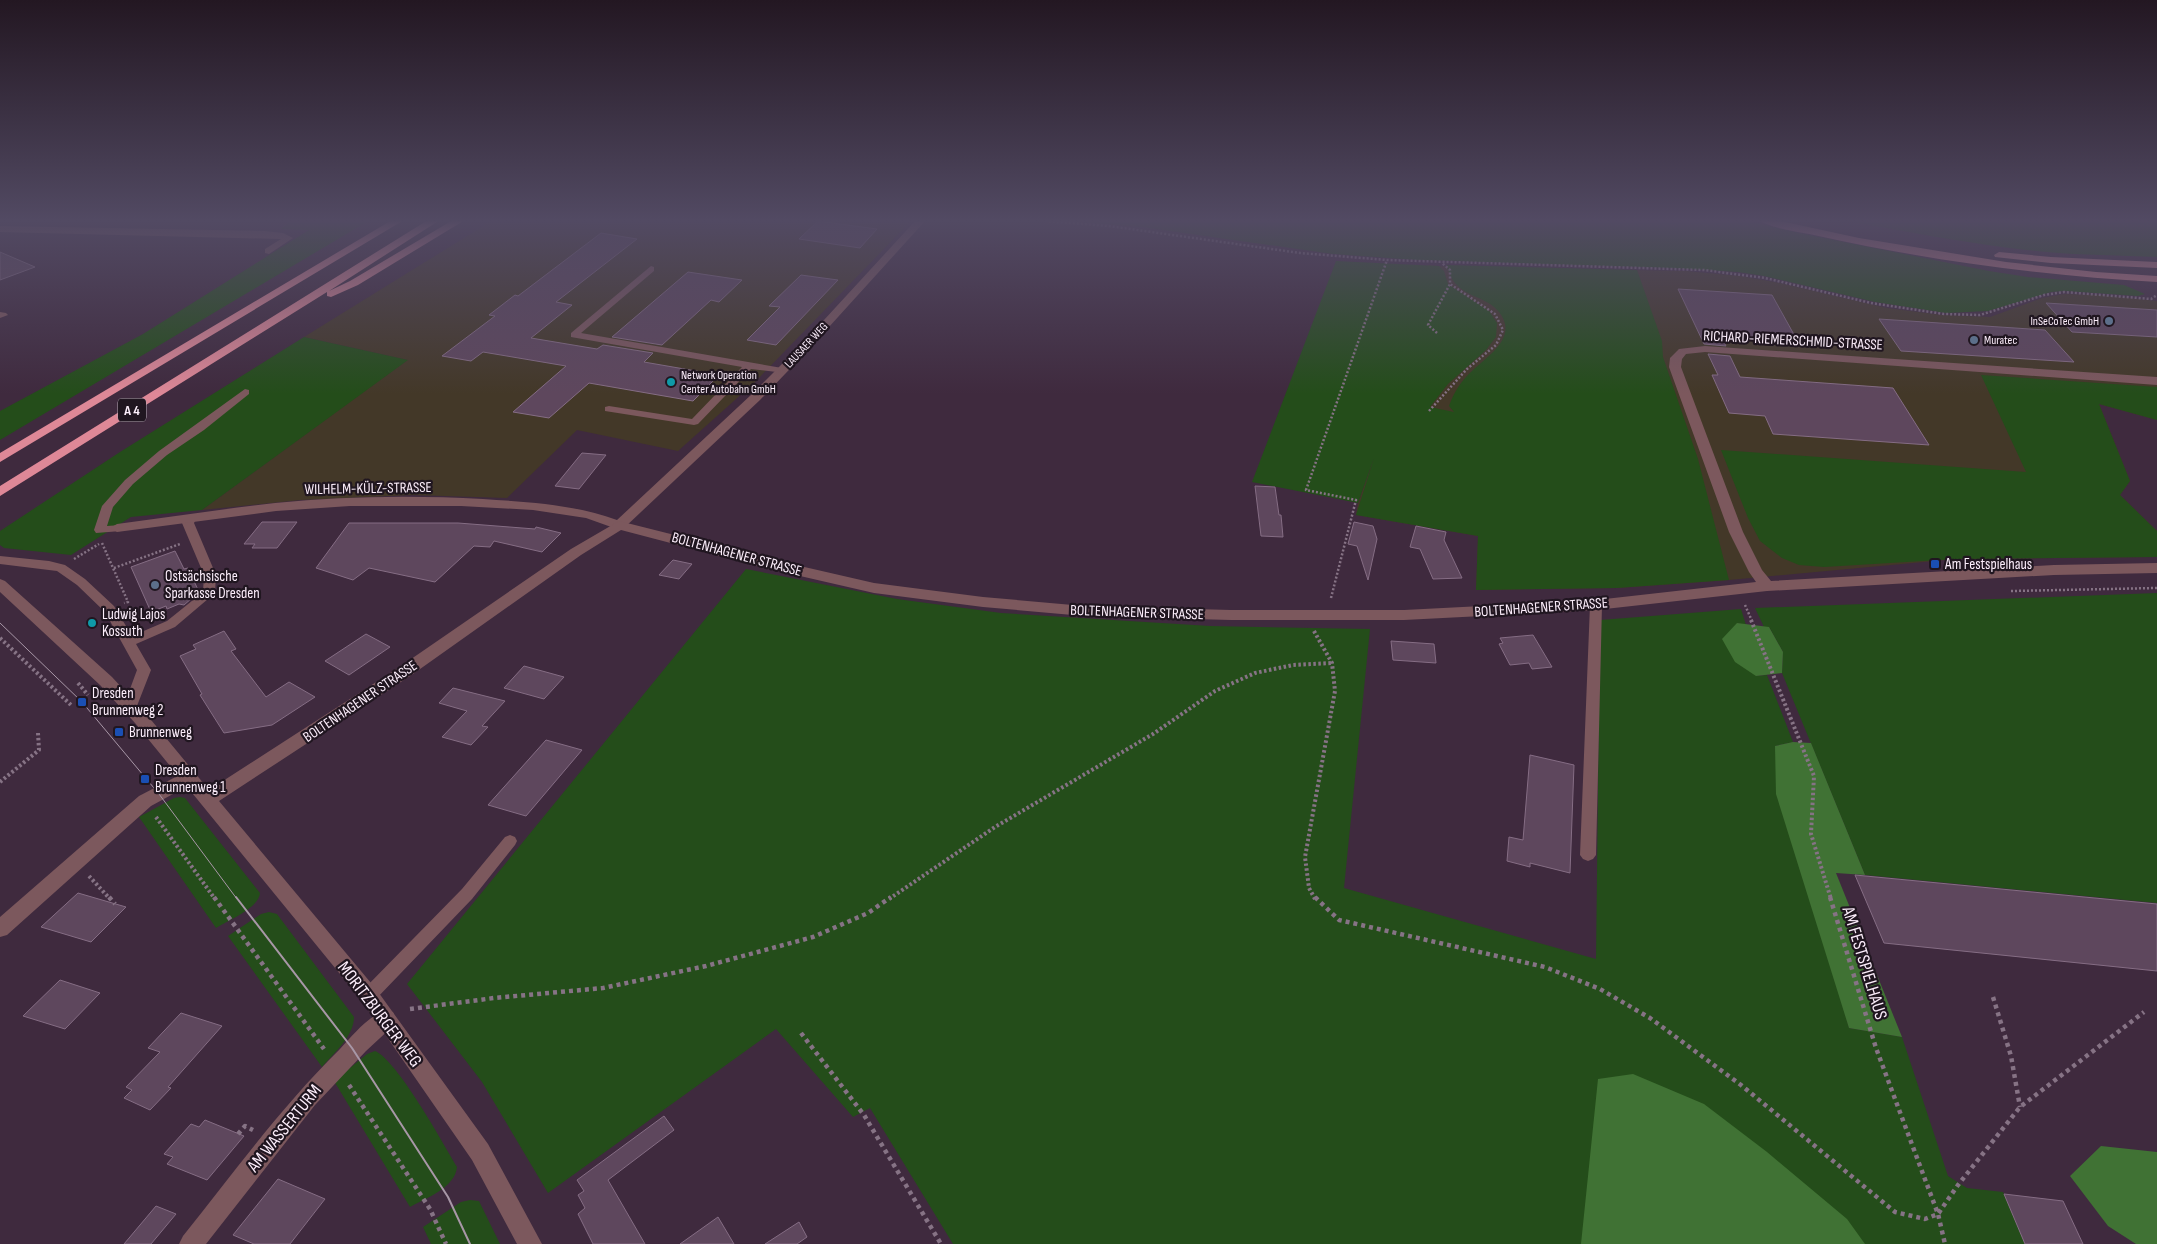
<svg xmlns="http://www.w3.org/2000/svg" width="2157" height="1244" font-family="'Sofia Sans Condensed',sans-serif">
	<style>
		.industrial { fill: #433828 }
		.green { fill: #244d1a }
		.forest { fill: #407234 }
		.building { fill: #5e475d; stroke: #856d84 }
		.lines { fill: none; stroke-linecap: round; stroke-linejoin: round }
		.path-far2 { stroke: #867385; stroke-width: 2.5; stroke-dasharray: 2 2; stroke-linecap: butt }
		.path-far1 { stroke: #867385; stroke-width: 4; stroke-dasharray: 2.5 2.5; stroke-linecap: butt }
		.path { stroke: #867385; stroke-width: 4.5; stroke-dasharray: 4 4; stroke-linecap: butt }
		.service { fill: #7c585d; fill-rule: evenodd }
		.minor { fill: #7c585d; fill-rule: evenodd }
		.tertiary { fill: #7c585d; fill-rule: evenodd }
		.primary { fill: #c27b87; fill-rule: evenodd }
		.motorway { fill: #de8897; fill-rule: evenodd }
		.tram-far1 { stroke: #a897a7; stroke-width: 1 }
		.tram { stroke: #a897a7; stroke-width: 2 }
		.service-dot { fill: #5c6f8a; stroke: #201620; stroke-width: 2 }
		.culture-dot { fill: #0f9aa8; stroke: #201620; stroke-width: 2 }
		.transit-dot { fill: #1a4fb4; stroke: #201620; stroke-width: 2 }
		.labels { text-anchor: middle; stroke-width: 4.5; stroke-linejoin: round; paint-order: stroke }
		.far-poi-label { font-size: 12px; fill: #fceefb; stroke: #201620; text-anchor: start }
		.far-street-label { font-size: 12px; fill: #fceefb; stroke: #201620 }
		.shield { fill: #201620; stroke: #baadb9; stroke-width: 1 }
		.shield-label { font-size: 14px; font-weight: bold; fill: #fceefb }
		.street-label { font-size: 15px; fill: #fceefb; stroke: #201620 }
		.poi-label { font-size: 15px; fill: #fceefb; stroke: #201620; text-anchor: start }
		.near-street-label { font-size: 18px; fill: #fceefb; stroke: #201620 }
	</style>
	<rect width="100%" height="100%" fill="#3f2a3e"/>
	<path class="industrial" d="M493,220H907L909,223L755,382L678,451L577,430L507,498L412,495L301,500L202,510L407,360L304,337Z
		M1428,265L1451,267L1686,271L1740,276L1780,283L1887,308L1942,315L1990,317L2042,298L2064,294L2100,295L2157,301V420L2099,404L2130,481L2120,495L2157,531V557L1956,559L1729,580L1617,588L1476,590L1478,536L1356,515L1358,503L1386,424Z"/>
	<path class="green" d="M291,220H370L0,440V411L143,334L309,230L281,229Z
		M1058,220H1745L1799,233L1989,271L2028,277L2124,285L2145,294L2138,296L2065,291L2051,292L1988,311L1946,313L1875,302L1764,276L1738,272L1671,268L1416,260L1333,254L1142,227Z
		M1843,220H2157V257C2129,256 2101,255 2073,254C1995,249 1919,234 1843,220Z
		M1336,261L1439,266L1444,271L1448,284L1489,311L1497,323L1496,337L1486,350L1448,384L1430,407L1454,412L1449,406C1454,392 1461,381 1472,371C1488,356 1519,337 1499,312C1488,298 1468,297 1457,285C1451,280 1449,271 1446,265L1637,270L1662,341L1663,357L1698,459L1729,580L1617,588L1476,590L1478,536L1356,515L1374,458L1358,503L1252,482Z
		M304,337L408,360L202,510L131,517L71,555L4,548L0,545V531L120,452Z
		M1981,375L2157,387V420L2099,404L2130,481L2120,495L2157,531V557L1956,559L1824,567L1799,565L1782,558L1760,541L1748,518L1721,450L2026,472Z
		M746,569L897,599L1001,613L1210,626L1370,629L1344,888L1596,959L1600,620L1741,609L1746,625L1737,623L1756,676L1767,675L1793,742L1775,746L1849,1028L1902,1037L1948,1176L1967,1188L2003,1192L2025,1244H953L870,1108L853,1117L776,1029L548,1193L482,1082L407,984Z
		M2157,593V903L1865,875L1782,673L1783,652L1769,627H1764L1755,608Z
		M180,797L185,798L260,893C259,908 229,920 216,928L139,817L174,798Z
		M269,912L277,914L354,1017C354,1036 334,1053 322,1067L228,936L261,914Z
		M375,1051C397,1060 443,1143 457,1167C455,1188 426,1198 410,1207L334,1081L367,1054Z
		M470,1200L479,1201L500,1244H431L423,1227L461,1202Z"/>
	<path class="forest" d="M1737,623L1769,627L1783,652L1782,673L1756,676L1735,662L1722,639Z
		M1793,742L1811,743L1865,875L1836,873L1902,1037L1849,1028L1776,794L1775,746Z
		M1633,1074L1704,1104L1767,1152L1847,1219L1865,1244H1581L1598,1079Z
		M2101,1146L2157,1152V1244H2136L2108,1226L2070,1176Z"/>
	<path class="building" d="M818,221L877,229L860,248L799,239Z
		M601,233L637,239L556,302L572,305L531,338L597,349L603,345L653,353L644,362L719,375L693,401L589,383L549,418L513,412L566,366L483,352L471,361L442,356L495,316L489,315L515,295L518,296Z
		M0,252L35,267L0,280Z
		M688,272L742,280L719,302L711,300L662,345L612,337Z
		M801,275L838,280L776,345L747,340L780,307L769,306Z
		M1678,289L1772,295L1797,340L1720,335L1726,346L1704,344Z
		M2046,303L2157,310V337L2072,332Z
		M1879,319L2045,330L2074,362L1901,351Z
		M1708,354L1730,356L1740,377L1893,388L1929,445L1773,434L1765,416L1729,413L1712,375H1718Z
		M582,453L606,455L579,489L555,486Z
		M1255,486L1275,487L1279,515H1281L1283,537L1261,536Z
		M262,522H297L277,548H252L255,544H244Z
		M1354,522L1373,526L1377,539L1368,580L1357,546L1348,544Z
		M349,523H458L535,529L536,527L561,533L542,552L494,541L490,547L474,546L435,582L369,568L353,580L316,568Z
		M1416,526L1446,532L1444,540L1462,578L1433,579L1420,549L1410,547Z
		M175,551L184,569L188,568L199,592L184,605L179,604L167,609L166,606L151,612L131,567Z
		M673,560L692,564L679,579L659,575Z
		M224,631L236,649L231,651L266,697L289,682L315,697L272,725L224,733L200,695L202,694L180,656L196,649L193,645Z
		M366,634L390,647L349,675L325,661Z
		M1533,635L1552,667L1532,669L1529,663L1510,665L1499,644L1503,643L1500,638Z
		M1391,641L1434,644L1436,663L1393,660Z
		M524,666L564,677L544,699L504,688Z
		M453,688L505,701L482,726L488,727L471,745L442,737L467,711L439,703Z
		M546,740L582,750L526,816L488,805Z
		M1530,755L1574,765L1570,873L1530,863V867L1507,861L1509,837L1523,840Z
		M1855,875L2157,904V971L1884,943Z
		M78,893L126,907L91,942L41,927Z
		M60,980L100,993L65,1029L23,1016Z
		M181,1013L222,1026L168,1087L171,1088L150,1110L124,1098L132,1090L126,1087L160,1052L148,1048Z
		M664,1116L674,1130L608,1180L645,1244H593L578,1214L585,1208L578,1195L584,1191L577,1180Z
		M205,1120L244,1136L207,1180L167,1164L173,1157L164,1154L191,1124L199,1127Z
		M278,1179L325,1199L290,1244H254L233,1235Z
		M2004,1194L2063,1201L2083,1244H2025Z
		M156,1206L176,1214L151,1244H124Z
		M718,1217L734,1244H680Z
		M799,1222L807,1237L797,1244H765Z"/>
	<g class="lines">
		<path class="path-far2" d="M1033,220L1109,226L1300,253L1387,260L1704,270L1765,278L1871,303L1944,314L1980,315L2044,295L2064,292L2151,299L2157,295
			M1437,333L1428,325L1450,284V270L1442,263
			M1429,411L1467,369L1496,345L1503,330L1495,314L1450,284
			M102,543L128,602L124,603
			M74,559L99,544
			M114,568L180,544
			M2011,591L2157,588
			M1331,598L1356,500L1306,490L1387,260
			M1745,605L1752,621"/>
		<path class="path-far1" d="M1751,620L1814,776L1811,834L1831,899
			M1314,631L1332,663L1335,691L1305,857L1309,888L1315,899
			M0,638L71,705
			M78,683L88,695
			M0,782L39,750L38,733
			M156,817L215,899
			M89,876L110,899
			M889,899L995,827L1153,734L1215,691L1255,673L1293,665L1332,663"/>
		<path class="path" d="M109,897L115,904
			M214,897L324,1049
			M1315,897L1339,920L1545,967L1600,989L1650,1018L1741,1085L1895,1212L1925,1219L1938,1214L1958,1185L2020,1107L2144,1012
			M1830,897L1876,1048L1938,1214L1945,1244
			M1993,997L2011,1056L2020,1107
			M410,1009L494,998L603,988L706,966L813,937L868,913L891,897
			M801,1033L864,1115L941,1244
			M349,1085L430,1209L446,1244
			M238,1134L245,1126L253,1130"/>
		<path class="service" d="M651,266L654,267V271L581,333L782,368L785,369V373L751,369L698,424L694,425L605,411V407L609,406L692,419L742,367L571,337V333Z
			M0,312L6,313L8,315L0,318Z
			M245,389L249,390V394L204,430L167,455L133,484L113,507L107,526L121,525L123,528L121,531L96,533L94,530L102,506L125,480L159,451Z
			M190,515L196,519L194,523L216,575L215,593L175,627L136,644L151,670L135,711H125L123,708L137,670L105,612L77,585L57,571L0,564V556L49,561L65,565L85,579L114,606L132,636L167,621L203,592L204,575L182,523L186,517Z
			M1596,601L1602,605L1596,855L1593,859L1588,861L1583,859L1580,855L1590,605Z
			M510,835L515,837L517,841L515,845L472,899L375,1000L369,1003L363,1000L361,995L363,990L462,889L505,837Z"/>
		<path class="minor" d="M916,220H926L809,349L760,400L624,528H614L586,518L533,510L461,506H350L276,511L117,532L110,528L117,524C170,517 222,509 275,503C343,496 414,495 483,499C528,502 573,504 617,520L752,394L801,345Z
			M0,226L265,231L283,233L293,238L269,254L265,253V249L281,239L0,232Z
			M189,770L195,772L198,777L195,782L151,806L7,935L0,937V917L139,796Z
			M386,1010L393,1012L396,1019L393,1026L366,1051L315,1105L206,1244H179L183,1236C234,1172 282,1106 340,1049C353,1035 368,1016 386,1010Z"/>
		<path class="tertiary" d="M1705,346L2157,377V385L1705,352L1686,354L1682,359L1681,367L1743,532L1762,570L1771,581L2054,565L2157,563V573L2054,575L1767,591L1596,610L1404,620H1231L1084,616L983,607L874,593L774,570L621,530L581,555L413,674L219,801L376,989L488,1144L542,1244H517L472,1160L362,1001L135,723L100,685L0,592V579L5,581L112,677L147,715L209,790L401,666L571,549L619,521L774,560L874,583L983,597L1084,606L1231,610H1404L1596,600L1756,582L1749,572L1729,532L1669,367L1670,358L1679,349Z"/>
		<path class="primary" d="M1759,220H1776L1859,238L2006,262L2096,272L2157,276V282C2042,276 1926,260 1814,235C1800,232 1769,228 1759,220Z
			M1999,252L2051,257L2157,262V268L2051,263L1995,257L1994,255Z"/>
		<path class="motorway" d="M392,220H404L0,462V453Z
			M428,220H440L329,291L350,281L453,220H465L358,285L331,297L327,296V292L0,496V486Z"/>
		<path class="tram-far1" d="M0,623L82,702L159,794L237,899"/>
		<path class="tram" d="M236,897L352,1048L448,1197L470,1244"/>
	</g>
	<linearGradient id="sky" x2="0" y2="1"><stop stop-color="#231722"/><stop offset="0.56" stop-color="#524a63"/><stop offset="1" stop-color="#524a63" stop-opacity="0"/></linearGradient>
	<rect width="2157" height="394" fill="url(#sky)"/>
	<g class="service-dot">
		<circle cx="2109" cy="321" r="5"/>
		<circle cx="1974" cy="340" r="5"/>
		<circle cx="155" cy="585" r="5"/>
	</g>
	<g class="culture-dot">
		<circle cx="671" cy="382" r="5"/>
		<circle cx="92" cy="623" r="5"/>
	</g>
	<g class="transit-dot">
		<rect x="1930" y="559" width="10" height="10" rx="2.5"/>
		<rect x="77" y="697" width="10" height="10" rx="2.5"/>
		<rect x="114" y="727" width="10" height="10" rx="2.5"/>
		<rect x="140" y="774" width="10" height="10" rx="2.5"/>
	</g>
	<g class="labels">
		<g class="far-poi-label">
			<text x="2099" y="325" text-anchor="end">InSeCoTec GmbH</text>
			<text x="1984" y="344">Muratec</text>
			<text x="681" y="379">Network Operation<tspan x="681" dy="14">Center Autobahn GmbH</tspan></text>
		</g>
		<g class="far-street-label">
			<text transform="translate(806 345) rotate(-47)" y="4">LAUSAER WEG</text>
		</g>
		<rect class="shield" x="118" y="398.5" width="28" height="23" rx="4"/>
		<g class="shield-label">
			<text x="132" y="415">A 4</text>
		</g>
		<g class="street-label">
			<text transform="translate(1793 340) rotate(3)" y="5">RICHARD-RIEMERSCHMID-STRASSE</text>
			<text transform="translate(368 488) rotate(-1)" y="5">WILHELM-KÜLZ-STRASSE</text>
			<text transform="translate(737 554) rotate(15)" y="5">BOLTENHAGENER STRASSE</text>
			<text transform="translate(1541 607) rotate(-4)" y="5">BOLTENHAGENER STRASSE</text>
			<text transform="translate(1137 612) rotate(2)" y="5">BOLTENHAGENER STRASSE</text>
			<text transform="translate(360 701) rotate(-34)" y="5">BOLTENHAGENER STRASSE</text>
		</g>
		<g class="poi-label">
			<text x="1945" y="569">Am Festspielhaus</text>
			<text x="165" y="581">Ostsächsische<tspan x="165" dy="17">Sparkasse Dresden</tspan></text>
			<text x="102" y="619">Ludwig Lajos<tspan x="102" dy="17">Kossuth</tspan></text>
			<text x="92" y="698">Dresden<tspan x="92" dy="17">Brunnenweg 2</tspan></text>
			<text x="129" y="737">Brunnenweg</text>
			<text x="155" y="775">Dresden<tspan x="155" dy="17">Brunnenweg 1</tspan></text>
		</g>
		<g class="near-street-label">
			<text transform="translate(1865 963) rotate(73)" y="6">AM FESTSPIELHAUS</text>
			<text transform="translate(380 1014) rotate(53)" y="6">MORITZBURGER WEG</text>
			<text transform="translate(284 1128) rotate(-51)" y="6">AM WASSERTURM</text>
		</g>
	</g>
</svg>
